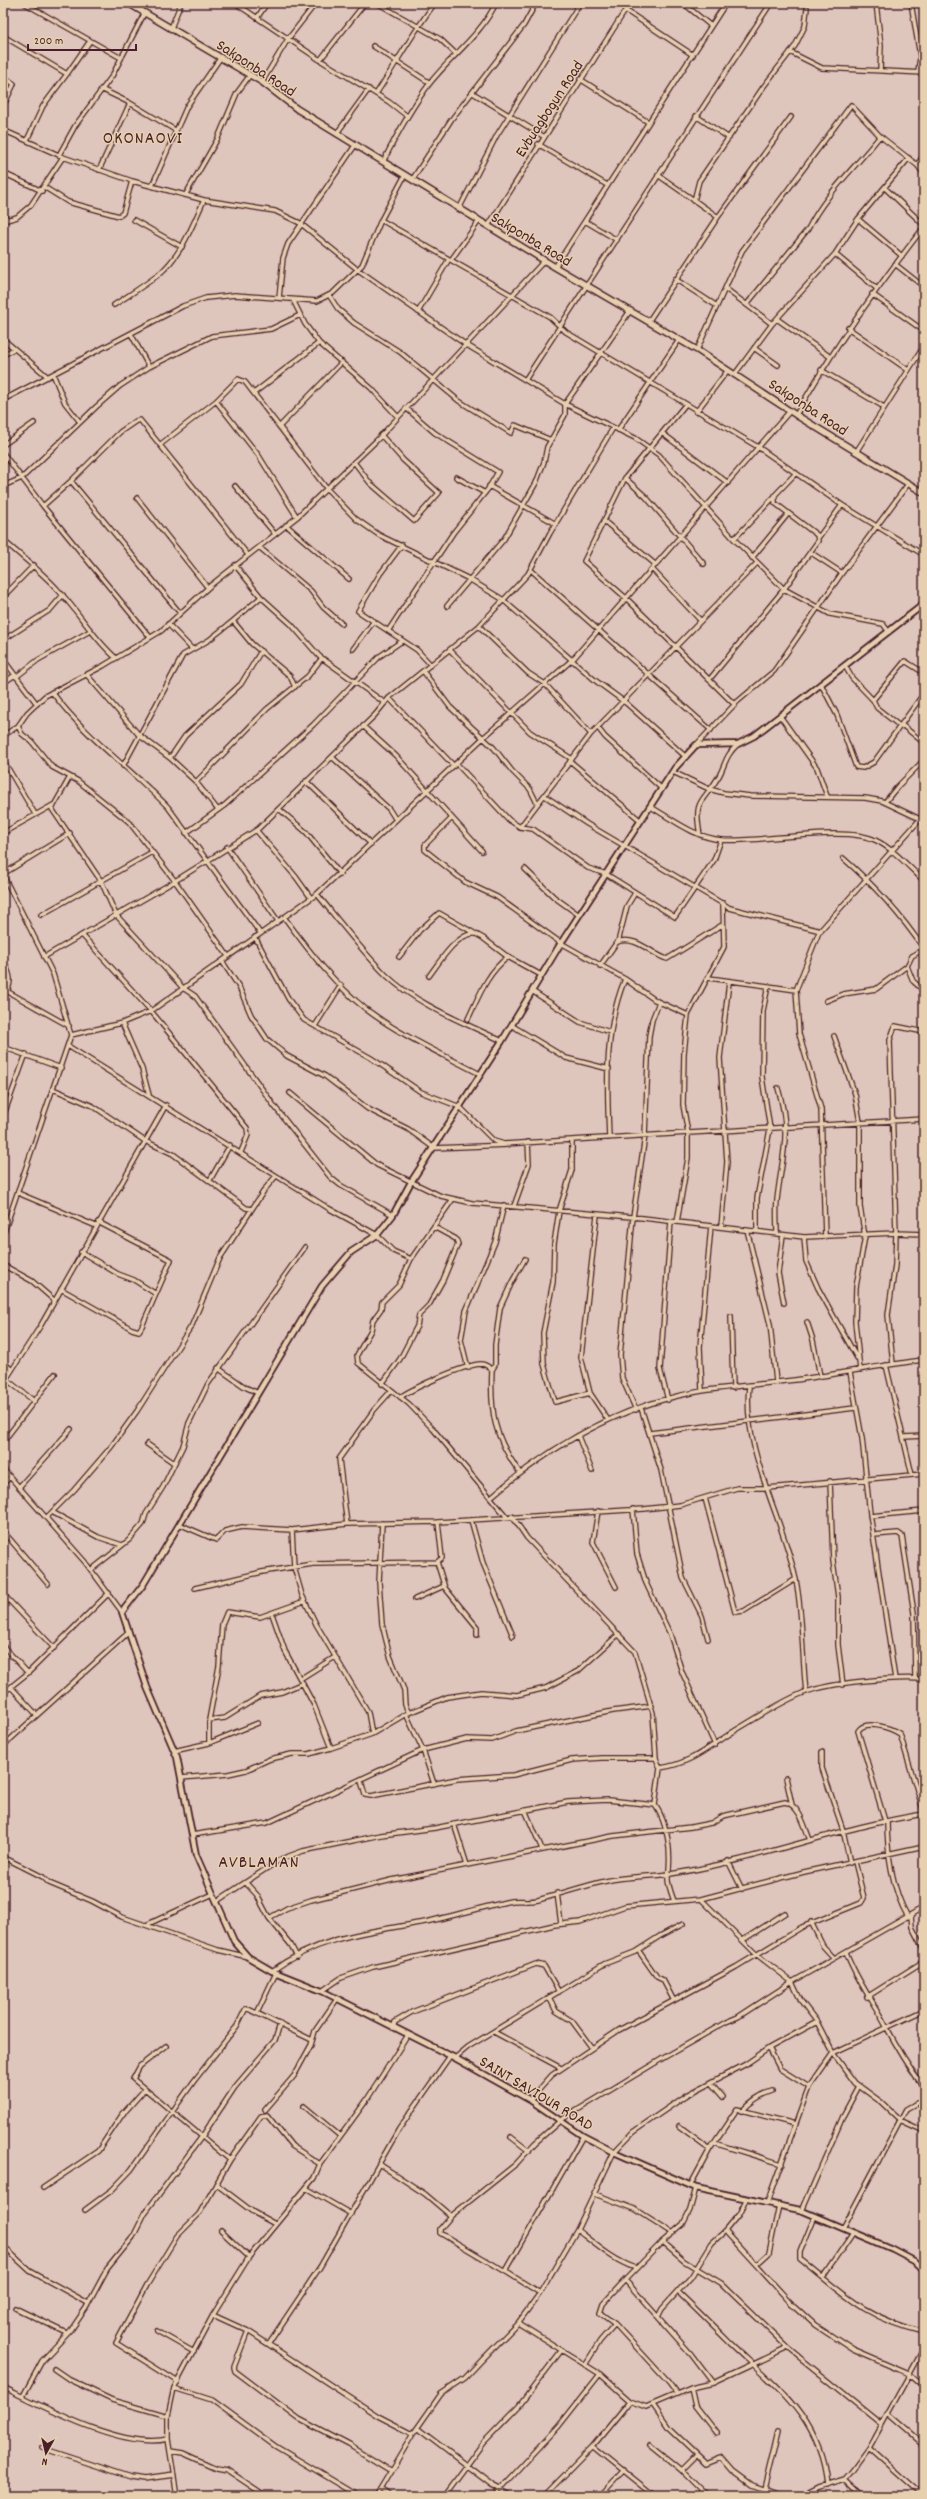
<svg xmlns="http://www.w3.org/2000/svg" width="927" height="2499" font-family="Dekko,sans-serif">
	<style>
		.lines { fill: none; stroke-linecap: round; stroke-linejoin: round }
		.minor-casing { stroke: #4a1f2b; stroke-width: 6 }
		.tertiary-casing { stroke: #4a1f2b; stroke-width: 8 }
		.secondary-casing { stroke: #4a1f2b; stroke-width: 8 }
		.minor { stroke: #e6d0af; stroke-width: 3.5 }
		.tertiary { stroke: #e6d0af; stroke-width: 4.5 }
		.secondary { stroke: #e6d0af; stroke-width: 5 }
		.labels { text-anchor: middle; stroke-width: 3; stroke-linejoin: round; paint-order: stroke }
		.street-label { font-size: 16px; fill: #4a1f2b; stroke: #e6d0af }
		.quarter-label { font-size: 18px; letter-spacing: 1px; fill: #4a1f2b; stroke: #e6d0af }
	</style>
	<rect width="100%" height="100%" fill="#dec6bc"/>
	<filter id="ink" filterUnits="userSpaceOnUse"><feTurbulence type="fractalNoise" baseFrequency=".025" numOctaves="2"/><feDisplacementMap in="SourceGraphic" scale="8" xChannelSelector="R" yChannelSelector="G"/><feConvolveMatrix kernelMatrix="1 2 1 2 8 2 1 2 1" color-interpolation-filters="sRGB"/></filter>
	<g filter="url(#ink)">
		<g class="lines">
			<g class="minor-casing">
				<path id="minor" d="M24,3L121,58
					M235,3L320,60L389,102L407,116
					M377,3L440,39L456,54
					M683,3L711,26
					M876,3L881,46L880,71
					M911,3L920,56L918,72
					M625,10L693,55
					M257,18L267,3
					M171,28L181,3
					M3,36L67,74L43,106L27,140
					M373,46L430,83
					M790,52L822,68L924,73
					M320,60L365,3
					M67,74L90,41
					M3,76L14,84L3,107
					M580,79L648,122
					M262,82L288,39L316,3
					M101,89L130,103
					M473,93L543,136
					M376,94C396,64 413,32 435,3
					M696,116L729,138
					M3,130L63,157L132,181L204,200L275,211L300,223L357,269L465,344L565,404V415L547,447L544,462L536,483L504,539L447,606
					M337,133L369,89
					M538,144L607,185
					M59,155L75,126L112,76L144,14
					M383,162C397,134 411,108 430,83C452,55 481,35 496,3
					M917,165L924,155
					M99,170L130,103L175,130
					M3,173L42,191
					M658,175L718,217
					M412,180L451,120L524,25L536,3
					M152,186L187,106L221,57
					M44,187L68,202L119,216L123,213L132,181
					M885,188L924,225
					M186,194L218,138L237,93L250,75
					M694,201L699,181L764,86L795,46L805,26L807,8
					M459,209L497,135L580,3
					M3,216L8,219
					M858,219L902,256
					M134,220L182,247
					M381,220L550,317L566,332L758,447L842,505L924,555
					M3,221L17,217L31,205L63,157
					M585,221L617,240
					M488,226L630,3
					M835,254L876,288
					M451,260L479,221
					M895,264L924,287
					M555,267L726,3
					M675,279L717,306
					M726,289L772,324
					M872,294L924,331
					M329,295L338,309L354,323L400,352L459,401L511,433L515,425L551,440
					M279,298L283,258L288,244L356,144
					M293,300L305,324L319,343L371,388L398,417
					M747,304L808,229C825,194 856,167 880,136
					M114,305C129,295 144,286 158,275C181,256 192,227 204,200
					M630,311L565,404L635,438L659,455L734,539L784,589L830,614L883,624L889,632
					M418,312L449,259
					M777,319L829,356
					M648,322L718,217L791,117
					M848,328L908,370
					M131,334L149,367
					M3,339L48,377
					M754,348L778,365
					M697,350L742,251L851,105L880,136L917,165L924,174
					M3,355L14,349
					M821,370L884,407
					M53,374L65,403L80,422
					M735,374L772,324L835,254L858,219L909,158
					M525,380L771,3
					M254,393L319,343
					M3,400L183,306L206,298L235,295L317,301L333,293L362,265L381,220L405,175
					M216,401L259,456L297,517
					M685,405L625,478L584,561L626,598L735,705
					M696,412L728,370
					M796,415C833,348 877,287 924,227
					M280,426L342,362
					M618,430L679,340
					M662,433L728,483
					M161,444L216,401L238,379L245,382L327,489L356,519L379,535L469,579L502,599L596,681L626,703L686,757
					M3,445L34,423
					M856,452L924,346
					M3,453L43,506L150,637
					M354,462L370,483L414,521L439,493L403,460L381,435
					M456,477L485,493
					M625,478L646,497L704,564
					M71,481L120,432L136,421L140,420L248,555
					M3,486L22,478L96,407L120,386L149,367L212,336L271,329L300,315
					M235,486L275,534
					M489,486L556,524
					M137,498L208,588
					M43,506L71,481L180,613
					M604,521L656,565
					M286,525L349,579
					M818,538L842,505
					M734,539L774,497
					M3,540C22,557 41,571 58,590C79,612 93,638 116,658
					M402,545L380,574L358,611L417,650L431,665
					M259,547L311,591L323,607L342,624
					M810,552L842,573
					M752,558L788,514
					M235,565L261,597L291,624L319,656L385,703
					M652,569L700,620
					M531,570L711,730
					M3,597L34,565
					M233,621L261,597
					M168,624L192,649
					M479,626L528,673L545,684L591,734L520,827
					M388,631L453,533L488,489L498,472L435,433L406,408
					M3,640L50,610L63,595
					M353,649L374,621
					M450,650L530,732L572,759
					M3,659L37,704
					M845,666L852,678L873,700L877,708L901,727
					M423,671L450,707L494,748L512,771L530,789L537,803
					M87,675L139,735L170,758L196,782L267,709L308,676L322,658
					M16,677L38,660L90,631
					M709,680L784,589L818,541L817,535L775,503V495L796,473
					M3,683L15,675
					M821,684L837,715L856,767L863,768L874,762L924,693
					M52,692C85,737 130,768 168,807L260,933
					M389,698L454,766
					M873,700L905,661L924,673
					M780,716L817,768L827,796
					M902,725L924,743
					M18,726L22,734L32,742L52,767L78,781L129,822L175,881L228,956
					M363,726L396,756L482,851
					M598,728L605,737L662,789
					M591,734L757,563
					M3,736L18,726L27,713L45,696L103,666L161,631L211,585L297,517L376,441L544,261
					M696,745L737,702L774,671L842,573L908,484
					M924,753V760
					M332,757L389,809L396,820
					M170,758L185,736L241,684L261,651
					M3,760L35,814
					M570,761L641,821
					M456,763L509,820L520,827L533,829L588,868L606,874L675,917L714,860L721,840
					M123,766L183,655L209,640L233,621L252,644L290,676L295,687
					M673,772L709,789L724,793L750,796L865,798L882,801L920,819
					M70,777L52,809L101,881L116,915L183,988L195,996L275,1107L330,1177L340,1185L393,1215
					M306,781L371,844
					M196,782L218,810
					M545,796L587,824L730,908L821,931
					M885,802L898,786L924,760
					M651,807C673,820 696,838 722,840C761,843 843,825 875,840C894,849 909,867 924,881
					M279,809L306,832L340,874
					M452,818L425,845V850L465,882L497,897L561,943L625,979L655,1000L688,1015L724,947L723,903
					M256,830L296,877L311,898
					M3,833L53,805
					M186,833L225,805L313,725L380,656L402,641
					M700,835C693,797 703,804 719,776C726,763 725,756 738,744
					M227,847L278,921
					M843,858C874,885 901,915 924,949
					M525,869L554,897L579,915
					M3,874L70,833
					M3,875L53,974L71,1035
					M317,894C339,921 361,950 386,975C417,1005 463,1022 502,1041
					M41,915L152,852
					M284,917C308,950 335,985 367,1010C402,1036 442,1054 480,1074
					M82,935L151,1011L247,1128L248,1135L241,1152
					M255,937L289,1000L304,1020L371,1058L421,1092L460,1107L494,1141L504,1144L924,1119
					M618,942L627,906L635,893
					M924,949L912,956L907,966L913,981L924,991
					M44,957L175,881L258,829L375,715L389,698L479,626L528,574L550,533L613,428
					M399,957L420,930L439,913L483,938L508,957L541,975
					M3,959C9,973 13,978 7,992
					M222,961L239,987L251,1015L267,1039L287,1056L325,1076L368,1109L408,1129L434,1148L508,1145
					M600,966L617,942C636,935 651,954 667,959L722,925
					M429,976C438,964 458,932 474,934
					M709,978L768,986
					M3,989L69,1026
					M532,991L580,1022L610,1032
					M826,1001L843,994L876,989L907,966
					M468,1019C479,996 487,973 508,957
					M122,1023L142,1069L149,1095
					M511,1025L566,1058L609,1069
					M315,1026L341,985
					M834,1036L855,1094L860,1122V1207L865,1236L856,1287L855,1322L860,1370
					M68,1046L328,1208L377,1235L393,1251L411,1259
					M3,1047L61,1068
					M53,1089L93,1106L145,1141L173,1154L246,1208L252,1209
					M290,1093L377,1165L441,1196L472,1203L643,1218L804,1237L896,1233L924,1234
					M3,1117L26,1054
					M609,1138C607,1085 604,1029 625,979
					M572,1140V1170L559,1211L554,1244L553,1282L543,1333L544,1364L555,1402L590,1393
					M210,1180L230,1145
					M18,1193L96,1226
					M453,1199L411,1259L399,1285L382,1302L381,1309L373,1320L371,1330L357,1355L358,1363L409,1404L433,1429L506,1516
					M514,1206L529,1164L528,1142
					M597,1215L581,1357L590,1393L608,1420
					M98,1222L171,1260L156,1294
					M677,1222L688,1158V1133L683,1105L684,1053L688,1015
					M721,1227L727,1162L720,1058L729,982
					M747,1230L770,1324L776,1382
					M757,1231V1198L770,1129L762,1077L763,1011L768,986L796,990
					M777,1234C777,1223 776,1211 777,1200C782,1155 792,1135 778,1088
					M3,1235L71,1035L122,1023L151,1011L317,894L483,738L573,659L790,411
					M783,1235L778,1273L784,1303
					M804,1237L806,1261L818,1288L857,1358
					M825,1237L821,1109L799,1034L796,990L819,932L924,815
					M3,1265L32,1281L55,1301
					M61,1289L132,1329L139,1331L142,1326L156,1294L134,1280L118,1274L81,1252
					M731,1316L733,1388
					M807,1322L813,1340L820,1376
					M3,1362L12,1370
					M893,1364L888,1315L895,1265L896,1233L890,1040L895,1026L924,1032
					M886,1365L912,1475
					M218,1368L245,1387L258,1393
					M468,1368L461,1340L466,1311L495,1242L504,1205
					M492,1370L495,1365V1345L500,1308L512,1282L525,1259
					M850,1372L862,1438L870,1514L895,1679
					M6,1379L34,1401
					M3,1384L41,1325L166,1105
					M382,1384L400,1359L417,1326L419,1315L429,1305L443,1280L458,1244L456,1239L434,1227
					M749,1386C742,1451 783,1517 796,1580C803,1616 802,1655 806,1692
					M702,1391L700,1347L711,1226
					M400,1397C416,1387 463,1365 481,1364C486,1364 489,1367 492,1370C490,1413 494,1437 520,1473
					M668,1400L660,1369L671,1221
					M641,1408L661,1470L683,1578L702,1616L708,1639
					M636,1410L622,1378L620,1355L633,1217L645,1136L649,1036L652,1020L659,1002
					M650,1433L855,1408
					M578,1436L592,1471
					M904,1437L924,1436
					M3,1442L55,1374
					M147,1444L174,1463
					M3,1469L85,1562L122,1612
					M830,1481L833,1561L838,1597V1645L843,1685
					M3,1484L10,1477
					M19,1487L71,1429
					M491,1497C552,1445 623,1404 702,1391C733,1386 764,1384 795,1380C838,1374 881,1365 924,1360
					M705,1498L735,1612L744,1611L796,1579
					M633,1509L637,1554L646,1583L670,1634L682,1672L715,1745
					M598,1511L593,1542L616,1587
					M52,1512L98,1537L122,1545
					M512,1516L527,1538L635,1652L653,1713L656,1758L660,1768L655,1805C668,1824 672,1854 668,1877C667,1883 672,1895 674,1901
					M870,1516L924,1511
					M46,1518L74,1490L111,1447L137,1411L192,1325L220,1258L265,1189L276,1176
					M471,1520L483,1563L513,1636
					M382,1523L379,1582L382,1624L390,1656L404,1690L405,1705L409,1713
					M179,1524L216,1540L225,1531L242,1527L292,1530L347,1524L438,1522L644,1509L680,1505L737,1488H768L924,1474
					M347,1524L339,1459L374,1410L391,1391
					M292,1530L294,1567L302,1595L316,1624L368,1712L372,1734
					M3,1531L48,1584
					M874,1535L898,1533L902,1536L914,1613L915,1678
					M437,1562L445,1588L477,1627V1635
					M91,1570L129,1540L143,1524L146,1514L163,1487L183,1446L189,1423L208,1384L305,1247
					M195,1588L262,1572L313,1564L437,1562L442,1558L438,1522
					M3,1594L54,1648
					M415,1599L444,1586
					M272,1614L285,1651L314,1705L331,1748
					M3,1646L28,1673
					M300,1679L335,1657
					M11,1687L37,1715
					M3,1693L28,1673L109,1593
					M406,1714L423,1750L434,1784
					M209,1720L225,1718L260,1696L282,1692L303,1683
					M209,1743V1720L219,1666L222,1624L227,1612L260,1617L305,1601
					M3,1746L129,1632
					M174,1751L209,1743L258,1723
					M822,1752V1768L843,1830L850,1863
					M660,1768C691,1764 710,1746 736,1730C757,1718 780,1702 803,1693C833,1682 892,1677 924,1679
					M181,1778L228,1774L246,1770L270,1759L292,1754H309L331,1748L372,1734L406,1714L447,1697L481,1692L517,1695L546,1688L578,1671L619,1634
					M786,1778L792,1805
					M361,1781L365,1795L371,1796L457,1779L513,1775L572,1760L601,1758H656
					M525,1810L542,1849
					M885,1821L858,1731C865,1719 891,1728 900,1734L924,1813
					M887,1821C887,1852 892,1890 908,1917
					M454,1824L467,1865
					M192,1835L267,1823L423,1750L467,1739L492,1740L516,1731L613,1711L652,1706
					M3,1857L43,1877L49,1883L92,1901L122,1917L218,1950L248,1957
					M728,1861L742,1889
					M246,1883L257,1895L269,1918L287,1908L311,1900L392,1880L613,1836L691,1827L711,1823L723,1816L785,1802C800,1805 805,1828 810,1840
					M557,1893L561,1924
					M701,1899L756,1954L792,1982L801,2001L817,2022L833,2053L855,2083L881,2102L900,2120L924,2131
					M217,1901L281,1859L303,1851L381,1835L435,1828L568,1802L608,1800L655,1805
					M911,1915L912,1927L924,1950
					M269,1918L291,1945L297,1957
					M811,1922L823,1946L834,1958
					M146,1925L213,1894
					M743,1940L785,1913
					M638,1950L657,1977L663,1980L673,1999
					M846,1952C857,1981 873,2001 887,2028C898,2049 910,2068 924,2088
					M272,1971C320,1936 369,1932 425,1922C454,1916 482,1907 511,1901C520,1900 529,1902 538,1900C561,1894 583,1886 606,1881C627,1876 649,1877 670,1874C756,1861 838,1827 924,1814
					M322,1991L341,1978L373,1967L554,1925L580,1922L625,1906L701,1899L804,1872L924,1846
					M549,1997L556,2011L572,2021L592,2048
					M867,1997L924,1961
					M257,2013L276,1973
					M393,2028L395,2022L412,2012L536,1964L544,1966L559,1992
					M494,2032L561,2068
					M166,2046L140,2066L133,2079L230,2160
					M769,2048L780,2069L809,2087
					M455,2058L468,2047L604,1964L635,1952L660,1936L683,1924
					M711,2083L723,2097
					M530,2100L552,2075L619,2030L736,1967L802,1927L861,1903L864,1898L855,1862
					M304,2106L340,2136
					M265,2110L294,2076L311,2045L315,2031L337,1999
					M742,2111C751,2101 759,2095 772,2091
					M679,2126L710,2149
					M511,2137L529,2151
					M714,2143L782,2164
					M379,2164L425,2194L451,2216
					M216,2184L253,2212L275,2224
					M690,2186L710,2149L737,2109L795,2124
					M43,2188L98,2151L122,2115L145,2089
					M306,2188L351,2214
					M696,2188L690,2210L683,2224L662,2242L625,2280L691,2354L713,2383
					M595,2194L635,2209L673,2233
					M746,2200L739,2214L725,2231L790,2302L815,2325L853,2350L909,2374L924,2387
					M767,2203L809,2087L833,2053L924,2010
					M85,2210L112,2190L131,2170L194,2081L237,2026L246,2008L312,2040
					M802,2211L844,2114L859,2086
					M815,2216L800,2252V2259C845,2295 865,2318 924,2332
					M843,2228L906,2109L924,2099
					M577,2230C595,2244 614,2261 636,2268
					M221,2231L249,2257
					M662,2242L684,2261L721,2283L788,2348L882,2424
					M3,2246L30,2271L88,2303
					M757,2264L769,2253L779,2205
					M508,2273L440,2233V2229L451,2216L516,2164L535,2143L561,2120L665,2057L726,2022L738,2017L792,1982L924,1907
					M823,2277L853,2233
					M625,2280L603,2304L600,2313L615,2324L669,2383L677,2394
					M678,2292C696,2309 713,2326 730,2343C775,2386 821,2418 827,2485
					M540,2293L508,2273L507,2269L583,2136
					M15,2308L67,2333
					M213,2315L248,2331L378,2416L413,2434
					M658,2317L662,2309L691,2277L712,2243L725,2231
					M518,2323L600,2374L630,2401L646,2407L691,2388L713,2383L788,2348
					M157,2331L194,2352
					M248,2331L234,2367L235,2371L299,2419L349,2445L391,2471
					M269,2343L320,2267L399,2129L450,2056
					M585,2365L600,2341L615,2324
					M54,2369L70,2380L112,2400L168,2416
					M178,2382L116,2343L147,2285L177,2236L199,2214L230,2160L261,2116L267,2115L292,2146L320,2164
					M3,2387C44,2407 123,2450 168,2439
					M174,2388L212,2400L275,2446L359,2496
					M691,2388L695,2406L716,2433
					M23,2396L42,2361L71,2330L86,2308L107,2269L133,2237L145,2213L203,2135L235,2087L275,2040L280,2024
					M653,2405L669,2428L706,2463L721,2457L733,2471L752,2485L783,2496
					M888,2414L924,2445
					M417,2428L492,2485L512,2496
					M650,2444L682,2470
					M593,2446L655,2496
					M42,2448L131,2477L144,2479L174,2475
					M869,2448L923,2496
					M170,2451L183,2453L216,2468L227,2470L266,2496
					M697,2455L682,2470L708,2496
					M845,2479L863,2496
					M380,2489L390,2496
					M765,2489L779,2430
					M177,2496L168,2439V2416L174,2388L213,2315L249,2257L314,2178L320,2164L366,2101L408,2035
					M376,2496L413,2434L441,2394L465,2378L481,2361L518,2323L540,2293L577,2230L614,2152L633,2132L687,2095L746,2064L769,2048L817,2022
					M444,2496L484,2442L519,2406L561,2351
					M494,2496L559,2426L600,2374
					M544,2496L593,2446L630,2401
					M600,2496L624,2470
					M800,2496L818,2487L845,2479L852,2471L869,2448L924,2348"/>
			</g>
			<g class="tertiary-casing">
				<path id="tertiary" d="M924,604L754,736L738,744L696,745L675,768L561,943L502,1041L411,1182L393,1215L377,1235L351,1252L322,1286L143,1585L122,1612L147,1687L177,1757L196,1855L234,1941L248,1957L272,1971L322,1991L455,2058L530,2100L583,2136L614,2152L696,2188L800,2210L892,2249L913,2260L924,2271"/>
			</g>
			<g class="secondary-casing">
				<path id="secondary" d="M128,3L262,82L297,109L555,267L697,350L796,415L924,493"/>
			</g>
			<use href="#minor" class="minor"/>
			<use href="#tertiary" class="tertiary"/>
			<use href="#secondary" class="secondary"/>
		</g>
	</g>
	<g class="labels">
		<g class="street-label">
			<text transform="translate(257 67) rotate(33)" y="6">Sakponba Road</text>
			<text transform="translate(548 108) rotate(-57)" y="6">Evbuagbogun Road</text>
			<text transform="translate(532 238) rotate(31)" y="6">Sakponba Road</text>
			<text transform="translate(809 406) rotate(33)" y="6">Sakponba Road</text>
			<text transform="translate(537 2092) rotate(31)" y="6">SAINT SAVIOUR ROAD</text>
		</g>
		<g class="quarter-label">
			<text x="143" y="143">OKONAOVI</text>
			<text x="259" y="1867">AVBLAMAN</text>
		</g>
	</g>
	<rect width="927" height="2499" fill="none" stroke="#e6d0af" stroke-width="16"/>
	<rect x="8" y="8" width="911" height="2483" fill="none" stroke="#4a1f2b" stroke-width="1.5" filter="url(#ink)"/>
	<g transform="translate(46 2453) rotate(188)" stroke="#e6d0af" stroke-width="3" paint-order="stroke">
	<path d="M0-3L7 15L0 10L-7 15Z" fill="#4a1f2b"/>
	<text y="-6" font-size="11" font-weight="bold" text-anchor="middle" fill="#4a1f2b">N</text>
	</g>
	<path d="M28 44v6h108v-6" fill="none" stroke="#4a1f2b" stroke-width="2"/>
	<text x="34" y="44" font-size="12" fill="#4a1f2b" stroke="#e6d0af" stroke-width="3" paint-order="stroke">200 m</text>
</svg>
